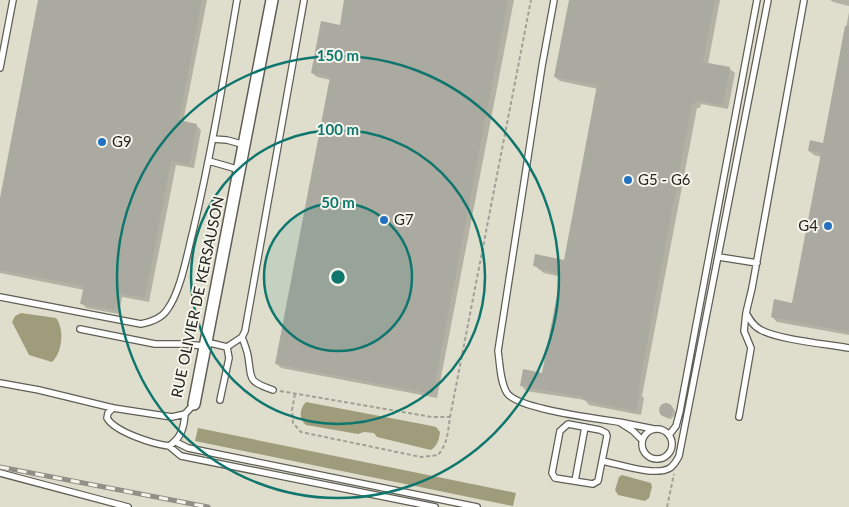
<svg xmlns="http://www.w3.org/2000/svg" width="849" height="507" font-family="Lato,sans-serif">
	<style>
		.built { fill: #dfdecc }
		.water { fill: #9f9c7b }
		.shadow { fill: #0003 }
		.building { fill: #abaaa1 }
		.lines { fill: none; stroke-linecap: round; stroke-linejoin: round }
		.service-casing { stroke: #5f5e56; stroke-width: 8 }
		.minor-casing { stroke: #5f5e56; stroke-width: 14 }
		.path { stroke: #a0a098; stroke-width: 2; stroke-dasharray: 4 2.5; stroke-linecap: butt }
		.service { stroke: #fff; stroke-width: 5.5 }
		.minor { stroke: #fff; stroke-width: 11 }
		.rail-casing { stroke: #908f88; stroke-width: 5 }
		.rail { stroke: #f5f5eb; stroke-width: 3; stroke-dasharray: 9; stroke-linecap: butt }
		.ring { fill: none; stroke: #0f766e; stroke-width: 2.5 }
		.poi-dot { fill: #2371c0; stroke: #f5f5eb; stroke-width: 2 }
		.labels { text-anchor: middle; stroke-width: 4; stroke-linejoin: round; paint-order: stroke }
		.poi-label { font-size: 15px; fill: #242420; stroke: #f5f5eb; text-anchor: start }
		.street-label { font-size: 15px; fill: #242420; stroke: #f5f5eb }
		.centre { fill: #0f766e; stroke: #f5f5eb; stroke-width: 2.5 }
		.ring-label { font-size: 15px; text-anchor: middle; font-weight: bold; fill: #0f766e; stroke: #f5f5eb; stroke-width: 4; stroke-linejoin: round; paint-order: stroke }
	</style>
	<rect width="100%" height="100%" fill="#e8e7de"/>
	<path class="built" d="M0,0H849V507H0Z"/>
	<path class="water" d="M21,313L56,318C65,329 62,353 52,362L29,355L12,322L15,316Z
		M306,402L427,425L436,427L440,432C439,440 437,446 431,450L377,437L374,433L364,432L358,434L306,425C299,420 299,409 306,402Z
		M198,428L516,493L513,506L195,441Z
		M622,475L651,483L652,487L649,498L645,501L618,495L615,490L619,477Z"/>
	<path class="shadow" d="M39,0H207L183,122L196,125L201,130L194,168L176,165L149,302L122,297L119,314L86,308L82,303L84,290L0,273V204Z
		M346,0H514L437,398L281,368L276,363L331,80L317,77L312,73L341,26Z
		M570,0H720L708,64L730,69L735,73L728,109L701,104L700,108H697L642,396L644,398L641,415L589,405L585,400L526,391L522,386L543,374L562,277L544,273L534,265L565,261L598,89L560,81L555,77Z
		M830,0H849V6L833,2Z
		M849,12V335L777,322L772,317L793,304L821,157L814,155L809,151L824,144Z
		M668,404L674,409L676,414L671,419L666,418L661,409L663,405Z"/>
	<path class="building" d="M38,0H202L179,120L197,124L189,164L171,161L145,298L118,293L115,310L80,304L84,286L0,270V198Z
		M344,0H508L433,394L275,364L330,77L311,73L321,21L340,25Z
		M569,0H715L703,62L730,67L723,105L696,100L695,104H692L638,391L640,392L636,411L583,400V397L520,386L523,369L542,373L561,274L538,269V267L533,266L535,254L564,260L597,85L554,77Z
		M845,26H849V332L771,317L774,299L792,303L821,153L808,151L810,140L823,143Z
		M659 410a7 7 0 1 1 14 0a7 7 0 1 1-14 0Z"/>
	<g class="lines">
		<g class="service-casing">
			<path id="service" d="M554,0L542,66L498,351C500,364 500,382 507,393C517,409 599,419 619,422
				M804,0L752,288L746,313C750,320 754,327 761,330C780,340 827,344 849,348
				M0,68L13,0
				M213,139L227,140L245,145
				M209,161L240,170
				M719,257L757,263
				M0,297L141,324C151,322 161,319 167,310C181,291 187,254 193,231C211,155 224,77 237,0
				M80,329L155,344H183L205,346
				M242,337C244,343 247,350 248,356C252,380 247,381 273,390
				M206,342L227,347L229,358L220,400
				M227,347L242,337L245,331L304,0
				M0,383L39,390L113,408L172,417L185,414L194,404
				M113,408L108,413L107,418C115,432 153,444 169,446C181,438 184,428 185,414
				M739,417L751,348L744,331L746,313
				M568,424L600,430L606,433L607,436L598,481L593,484L555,478L552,473L560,431Z
				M642 444a15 15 0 1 1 30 0a15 15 0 1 1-30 0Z
				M669,435L676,426L680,411L757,0
				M642,440L633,431L619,422L654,429
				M176,442L188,448L477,507
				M169,446L181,456L435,507
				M602,461C619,464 655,477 670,468C674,465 677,460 679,456L768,0
				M0,473L128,507
				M575,481L585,427"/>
		</g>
		<g class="minor-casing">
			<path id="minor" d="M194,404L272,0"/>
		</g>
		<path class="path" d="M280,391L432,417H450
			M295,394L292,410L293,423L301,432L421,457L438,455C448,443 448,431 450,417L531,0
			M667,507L674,474"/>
		<use href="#service" class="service"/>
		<use href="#minor" class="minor"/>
		<g class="rail-casing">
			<path id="rail" d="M0,467L208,507"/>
		</g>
		<use href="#rail" class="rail"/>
	</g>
	<circle cx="338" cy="277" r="74" fill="#0f766e" fill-opacity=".12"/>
	<g class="ring">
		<circle cx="338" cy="277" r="74"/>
		<circle cx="338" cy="277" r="147"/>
		<circle cx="338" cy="277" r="221"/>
	</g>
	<g class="poi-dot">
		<circle cx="102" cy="142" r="5"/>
		<circle cx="628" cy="180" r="5"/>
		<circle cx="384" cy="220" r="5"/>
		<circle cx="828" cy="226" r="5"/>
	</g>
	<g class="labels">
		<g class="poi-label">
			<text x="112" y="147">G9</text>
			<text x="638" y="185">G5 - G6</text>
			<text x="394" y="225">G7</text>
			<text x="818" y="231" text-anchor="end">G4</text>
		</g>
		<g class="street-label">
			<text transform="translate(198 297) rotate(-78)" y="5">RUE OLIVIER DE KERSAUSON</text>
		</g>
	</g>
	<circle cx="338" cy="277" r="8" class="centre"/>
	<g class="ring-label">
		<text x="338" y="61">150 m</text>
		<text x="338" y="135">100 m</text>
		<text x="338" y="208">50 m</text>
	</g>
</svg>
